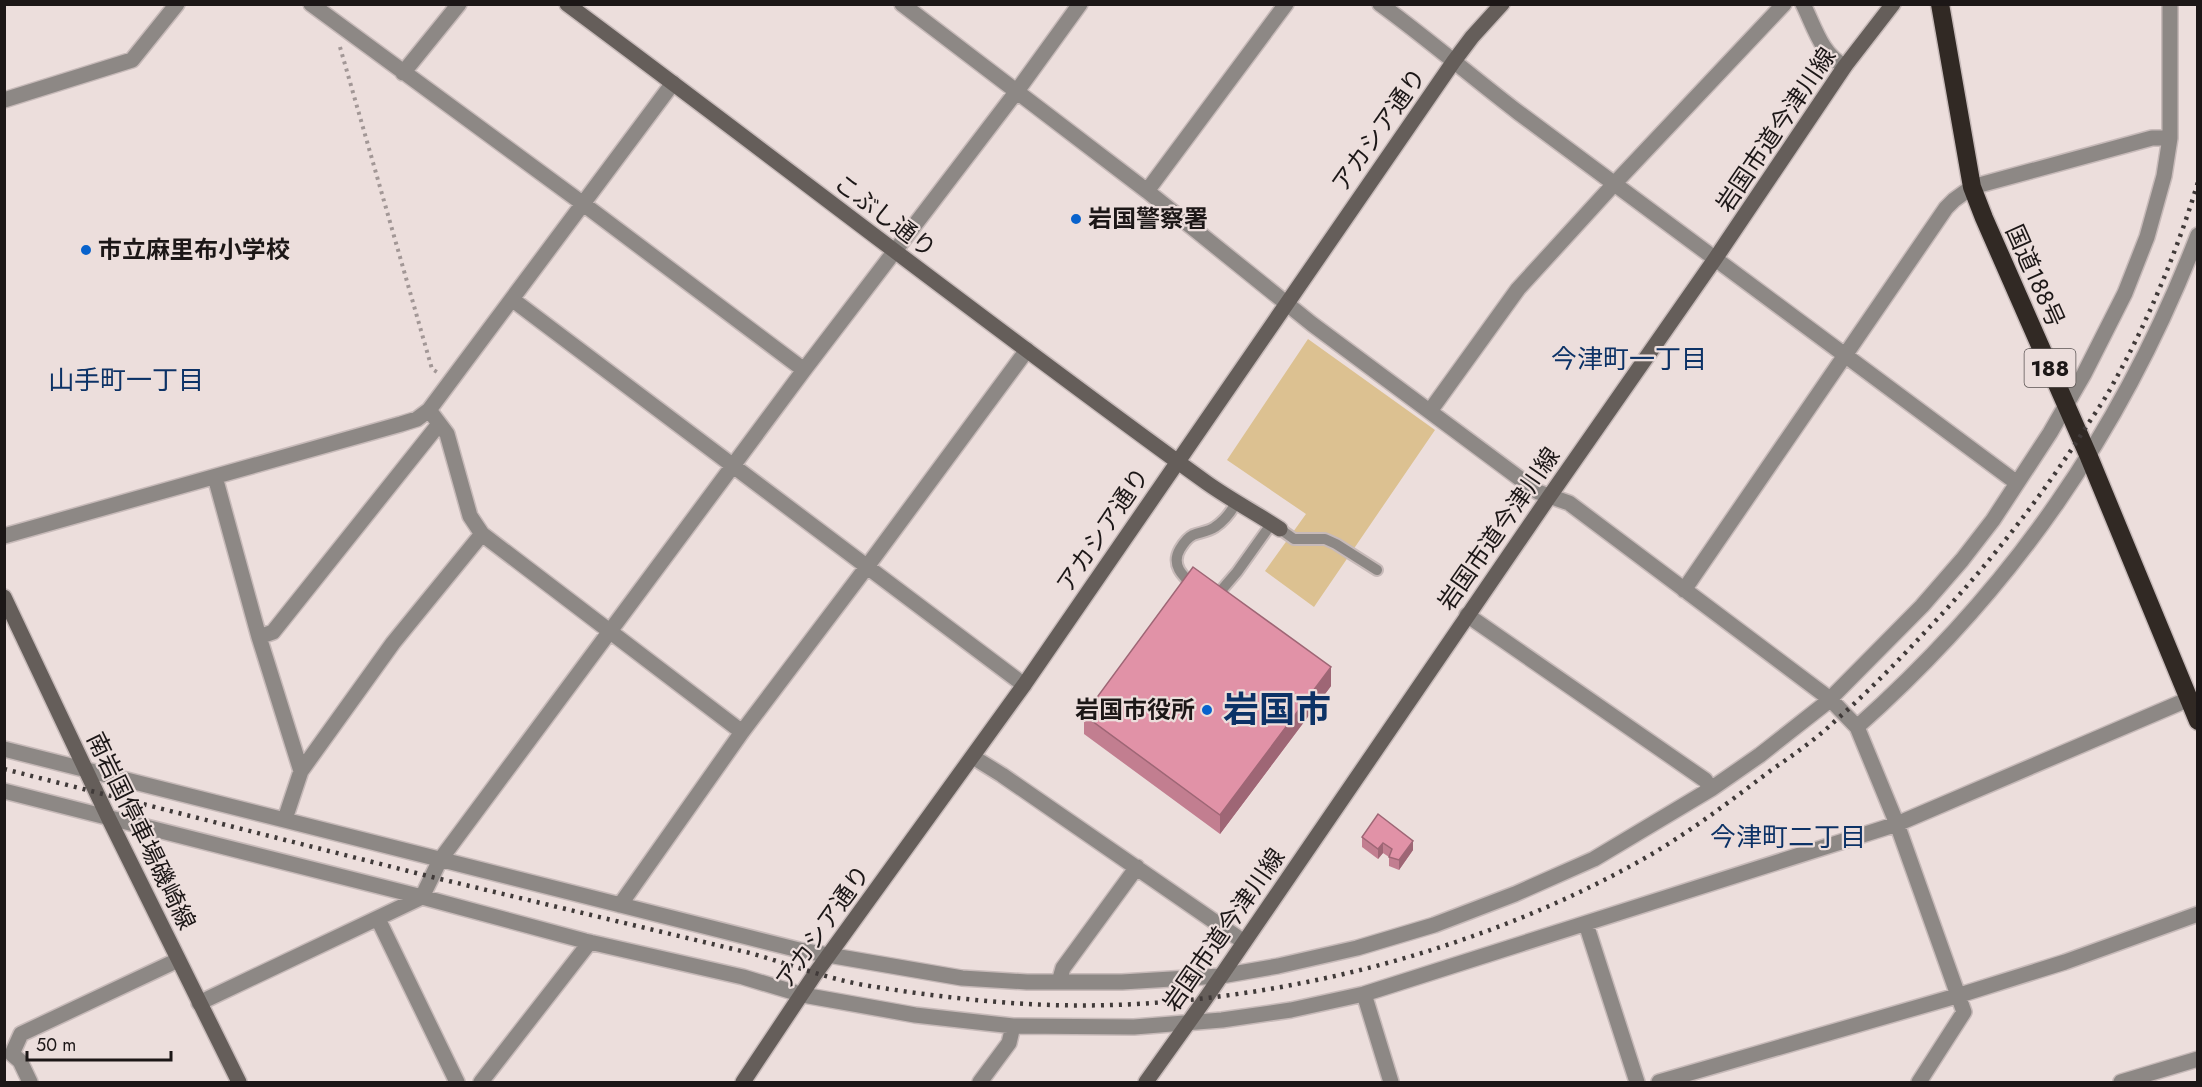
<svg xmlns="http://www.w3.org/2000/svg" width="2202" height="1087" font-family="Jost,'Noto Sans JP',sans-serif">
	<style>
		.green { fill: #dcc191 }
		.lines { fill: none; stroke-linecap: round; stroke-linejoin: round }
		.lane-casing { stroke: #c7bab9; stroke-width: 14 }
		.street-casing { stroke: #c7bab9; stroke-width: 18 }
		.secondary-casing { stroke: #c7bab9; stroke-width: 18 }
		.highway-casing { stroke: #c7bab9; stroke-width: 21 }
		.path { stroke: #a29796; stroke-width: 4; stroke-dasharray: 3 4.5; stroke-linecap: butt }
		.lane { stroke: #8d8885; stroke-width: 10 }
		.street { stroke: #8d8885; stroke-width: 15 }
		.secondary { stroke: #655e5a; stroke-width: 15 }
		.highway { stroke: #312924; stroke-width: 18 }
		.rail { stroke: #403a39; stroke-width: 4.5; stroke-dasharray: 3 6; stroke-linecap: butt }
		.wall { fill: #c27e90 }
		.shaded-wall { fill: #9e6675 }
		.building { fill: #e192a7; stroke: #9e6675; stroke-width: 1.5 }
		.poi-dot { fill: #0862cc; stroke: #ecdedc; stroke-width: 2 }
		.labels { text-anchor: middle; stroke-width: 4.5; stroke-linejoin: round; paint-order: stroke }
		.shield { fill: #ecdedc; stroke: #5a5352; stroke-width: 1.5 }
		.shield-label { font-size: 22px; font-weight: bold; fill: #1c1717 }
		.street-label { font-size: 24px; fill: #1c1717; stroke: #ecdedc }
		.poi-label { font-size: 24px; font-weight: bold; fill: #1c1717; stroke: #ecdedc; text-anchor: start }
		.neighbourhood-label { font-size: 26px; fill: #0c3266; stroke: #ecdedc }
		.town-label { font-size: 36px; font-weight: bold; fill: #0c3266; stroke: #ecdedc }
	</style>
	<rect width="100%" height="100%" fill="#ecdedc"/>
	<path class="green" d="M1308,339L1435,430L1314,607L1265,571L1306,514L1227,460Z"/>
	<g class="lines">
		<g class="lane-casing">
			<path id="lane" d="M1280,529L1294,539H1325L1336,544L1377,570
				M1196,588C1184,577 1170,566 1180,549C1183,544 1187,538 1193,535C1200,532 1208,532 1215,527C1224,521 1231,512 1236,503
				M1210,592L1219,593L1237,572L1272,523"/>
		</g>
		<g class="street-casing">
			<path id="street" d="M311,4L582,203L804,370
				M902,4L1147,191L1312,324L1538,492L1569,503L1830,699L1857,727L1897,824L1964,1012L1919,1082
				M1380,4C1428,39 1472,77 1519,113C1685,237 1851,360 2017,483
				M1803,4C1814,26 1822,56 1845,66
				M403,73L459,4
				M4,100L132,60L177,4
				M1147,191L1286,4
				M513,300C684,428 853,558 1024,685
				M429,410L447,434L470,516L482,534L742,732
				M1430,411L1518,289L1614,184L1784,4
				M215,477L259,637L301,771
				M4,536L401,424L417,419L429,410L673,83
				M1684,590L1946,208L1954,200L1972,187L2152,138H2170
				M1467,615L1705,780L1711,789
				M259,637L273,632L439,424
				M1857,727C2013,588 2122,431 2198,235
				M4,749L799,950L962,978L1027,982H1122L1221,976L1278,966L1357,948L1434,925L1515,894L1594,859L1711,789L1760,755L1826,703L1922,606L1962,560L1993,520L2050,433L2084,374L2125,293L2147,237L2164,176L2170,138V4
				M973,757L1002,775L1244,942
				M4,791L422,897L585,941L743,977L803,995L915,1015L1013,1026L1134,1027L1222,1020L1291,1010L1364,994L1897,824L2189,699
				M285,819L301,771L393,643L482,534
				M620,905L742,732L866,568L1027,350
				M378,919L457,1082
				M1586,924L1637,1082
				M1059,982L1063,968L1137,867
				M1364,994L1391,1082
				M199,1003L422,897L440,860L804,370L1017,91L1080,4
				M30,1082L20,1061L12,1054L21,1034L178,960
				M481,1082L590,942
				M980,1082L1009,1043L1013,1026
				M1659,1082L1960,995L2065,962L2198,914
				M2121,1082L2198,1059"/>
		</g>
		<g class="secondary-casing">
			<path id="secondary" d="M567,4C781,163 991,327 1207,483C1231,500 1256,513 1280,529
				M4,597L109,819L239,1082
				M743,1082L815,974L1024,685L1454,61L1472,37L1502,4
				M1146,1082L1206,998L1549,497L1715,259L1845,66L1893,4"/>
		</g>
		<g class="highway-casing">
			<path id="highway" d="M1940,4L1972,187L1984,218L2089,457L2198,721"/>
		</g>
		<path class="path" d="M340,47L432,369L437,372"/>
		<use href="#lane" class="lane"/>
		<use href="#street" class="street"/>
		<use href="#secondary" class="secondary"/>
		<use href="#highway" class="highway"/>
		<path class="rail" d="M4,769L432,877L750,953C789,964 825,978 864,985C918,994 974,1001 1028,1004C1226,1015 1452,963 1627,868C1678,841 1724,806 1770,771C1793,755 1815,740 1835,721C1867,693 1897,662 1926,631C1983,571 2034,507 2079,438C2090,420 2103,403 2113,384C2148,321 2177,252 2198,182"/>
	</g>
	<path class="wall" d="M1331,686L1220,834L1084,734V715Z
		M1362,837L1413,850L1399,870L1389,866V857L1383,853L1378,859L1362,847Z"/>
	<path class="shaded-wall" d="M1331,667V686L1220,834V815Z
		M1413,841V850L1399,870V860Z
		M1383,843V853L1378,859V849Z"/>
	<path class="building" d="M1193,567L1331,667L1220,815L1084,715Z
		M1378,814L1413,841L1399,860L1389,857L1392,849L1383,843L1378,849L1362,837Z"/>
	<g class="poi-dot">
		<circle cx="1076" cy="219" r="6"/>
		<circle cx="86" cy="250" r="6"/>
		<circle cx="1207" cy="710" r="6"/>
	</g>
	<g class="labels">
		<rect class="shield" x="2024.5" y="349" width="51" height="38" rx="4.5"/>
		<g class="shield-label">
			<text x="2050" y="376">188</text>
		</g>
		<g class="street-label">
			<text transform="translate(1379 130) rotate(-55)" y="8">アカシア通り</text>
			<text transform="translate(1776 130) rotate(-56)" y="8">岩国市道今津川線</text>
			<text transform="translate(885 216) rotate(37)" y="8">こぶし通り</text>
			<text transform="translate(2035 276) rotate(66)" y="8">国道188号</text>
			<text transform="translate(1499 529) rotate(-55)" y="8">岩国市道今津川線</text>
			<text transform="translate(1103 530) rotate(-56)" y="8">アカシア通り</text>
			<text transform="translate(141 831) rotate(64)" y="8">南岩国停車場磯崎線</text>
			<text transform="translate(823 927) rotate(-55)" y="8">アカシア通り</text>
			<text transform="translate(1224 930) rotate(-55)" y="8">岩国市道今津川線</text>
		</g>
		<g class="poi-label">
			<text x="1088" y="227">岩国警察署</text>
			<text x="98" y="258">市立麻里布小学校</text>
			<text x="1195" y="718" text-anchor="end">岩国市役所</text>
		</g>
		<g class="neighbourhood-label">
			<text x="1629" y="368">今津町一丁目</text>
			<text x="126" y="389">山手町一丁目</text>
			<text x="1788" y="846">今津町二丁目</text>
		</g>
		<g class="town-label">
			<text x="1277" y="722">岩国市</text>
		</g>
	</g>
	<rect width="2202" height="1087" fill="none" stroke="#1c1717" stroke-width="12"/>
	<path d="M27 1051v9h144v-9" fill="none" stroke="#1c1717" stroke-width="3"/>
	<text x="36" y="1051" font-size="18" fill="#1c1717" stroke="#ecdedc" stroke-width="4.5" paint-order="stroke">50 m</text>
</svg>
